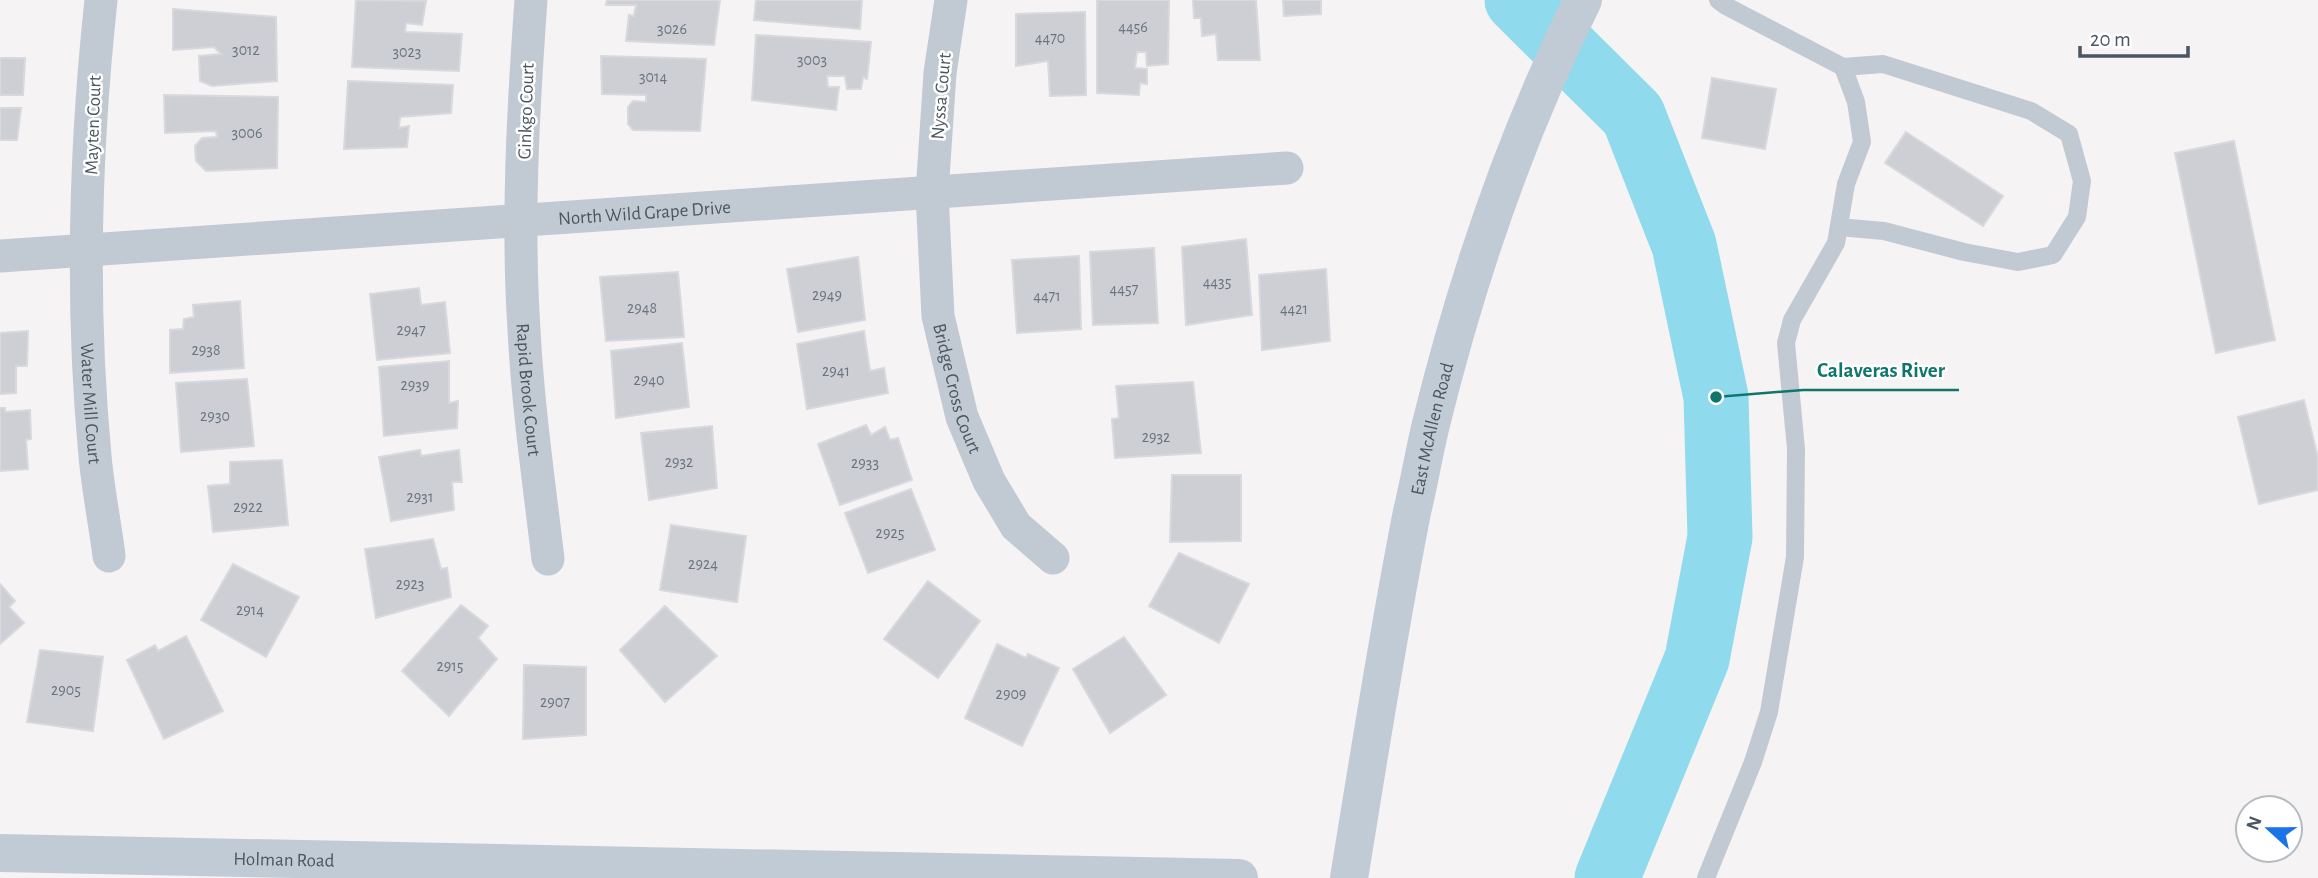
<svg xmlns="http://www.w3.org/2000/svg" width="2318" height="878" font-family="'Alegreya Sans',sans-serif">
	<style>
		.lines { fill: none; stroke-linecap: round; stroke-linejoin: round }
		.river { stroke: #90daee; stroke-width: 65 }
		.building { fill: #cdcfd5; stroke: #d7d9de; stroke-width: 2 }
		.lane { stroke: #c1cad2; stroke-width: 18 }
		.street { stroke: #c1cad2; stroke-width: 33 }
		.secondary { stroke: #c1cbd6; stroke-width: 38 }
		.labels { text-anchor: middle; stroke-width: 5; stroke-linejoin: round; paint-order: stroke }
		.number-label { font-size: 16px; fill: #6b747e }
		.street-label { font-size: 19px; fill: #4a5661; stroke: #fff }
		.leader { fill: none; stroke: #0f766e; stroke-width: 2.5 }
		.callout-dot { fill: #0f766e; stroke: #fff; stroke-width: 2.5 }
		.callout-label { font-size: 21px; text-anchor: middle; font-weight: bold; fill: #0f766e; stroke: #fff; stroke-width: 5; stroke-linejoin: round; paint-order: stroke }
	</style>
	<rect width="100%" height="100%" fill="#f5f3f3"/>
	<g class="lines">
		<path class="river" d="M1517,0L1633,115L1684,245L1716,397L1720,537L1697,659L1607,878"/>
	</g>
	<path class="building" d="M356,0L426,1L422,25L406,23L405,32L462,34L459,71L352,67Z
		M607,0H720L714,45L626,41L629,15L634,16L636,5H606Z
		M756,0H862L860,29L754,20Z
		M1097,0H1169L1168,64L1147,66L1146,52H1137L1135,68L1147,69V84L1140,83L1139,95L1097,93Z
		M1193,0H1256L1260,60H1218L1216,34L1202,36L1201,18H1194Z
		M1283,0H1321V14L1284,16Z
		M173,9L276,17L277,81L212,86L200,81L199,56L221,54L214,47L173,50Z
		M1085,12L1086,95L1050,96L1048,61L1016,66V14Z
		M756,35L871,42L867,79L863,77L861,89H847L845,76H827L828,87H839L836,110L752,100Z
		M601,56L706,59L700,131L633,130L628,124V107L633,101L646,102V95L602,94Z
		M0,58H25L23,95H0Z
		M1712,78L1776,89L1765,149L1702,138Z
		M348,81L453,85L451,113L400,117L399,128L409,126L407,147L344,149Z
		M164,95L278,97L277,168L206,171L196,161L195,146L202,138L217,137L216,131L165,133Z
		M0,108H21L17,140H0Z
		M1906,132L2003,196L1983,226L1885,163Z
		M2234,141L2275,340L2216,353L2175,153Z
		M1246,239L1252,315L1186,325L1182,247Z
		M1154,248L1158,323L1093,325L1090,252Z
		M1079,256L1081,329L1017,333L1012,260Z
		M858,257L865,320L798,332L787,269Z
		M1326,269L1330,341L1262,350L1259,275Z
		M678,272L684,337L606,341L600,277Z
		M419,288L421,305L445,302L450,353L377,360L370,294Z
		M240,301L244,368L170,373V330L183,329L184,319L194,317L193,305Z
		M28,331L27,366H16V393L0,394V333Z
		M864,331L870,371L884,368L888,393L807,409L797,344Z
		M682,343L689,407L616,418L611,351Z
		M449,361V403L458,401L457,428L384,436L379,367Z
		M247,379L254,446L181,452L176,383Z
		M1193,382L1201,453L1115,458L1112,419L1119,418L1116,386Z
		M2304,400L2318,458V490L2259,504L2238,417Z
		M0,408H5V412L30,410L31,439L26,440L28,469L0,471Z
		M866,425L871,435L885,427L890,440L898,438L912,480L840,505L818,444Z
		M712,426L717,488L649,500L641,433Z
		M420,450L421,456L459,450L462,482H452L454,510L391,521L379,457Z
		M282,460L288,525L213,532L208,486L230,484V462Z
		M1172,475H1241V541L1170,542Z
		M911,489L935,550L868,573L845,513Z
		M671,525L746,536L737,602L660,590Z
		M433,539L441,569L447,568L451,597L376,618L365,549Z
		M1179,553L1249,584L1219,643L1149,606Z
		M233,564L299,597L266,657L201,620Z
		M928,581L980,621L938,678L884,639Z
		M0,584L15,601L9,607L24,623L0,644Z
		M461,605L488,626L478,638L497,659L449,716L402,671Z
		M665,606L717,656L665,702L620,650Z
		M186,636L223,711L164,739L127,660L155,645L158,651Z
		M1124,637L1166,695L1110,733L1073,669Z
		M997,644L1026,658L1028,654L1059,668L1022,746L965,718Z
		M40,650L103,657L93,731L27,722Z
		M524,665L586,667V735L523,739Z"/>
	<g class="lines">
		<path class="lane" d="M1839,227L1884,231L1964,252L2018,262L2053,255L2077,217L2082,181L2069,134L2031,111L1883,64L1843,67
			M1706,878L1753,762L1769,712L1795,557L1796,449L1786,343L1792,320L1836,243L1846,184L1862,142L1856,102L1843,67L1726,6L1718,0"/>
		<g class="street">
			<path id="s1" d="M101,0C85,149 81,307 95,456C98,490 105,523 109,556"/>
			<path id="s2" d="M531,0C523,110 517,221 524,330C528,407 539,483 548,559"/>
			<path id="s3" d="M951,0L940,73L932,193L938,316L962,417L989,481L1016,526L1053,558"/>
			<path id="s4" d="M0,256L1287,168"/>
		</g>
		<g class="secondary">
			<path id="s5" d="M0,853L1239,878"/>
			<path id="s6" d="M1349,878C1369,756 1388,633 1412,512C1419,483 1424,453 1431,424C1467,278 1516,134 1583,0"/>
		</g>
	</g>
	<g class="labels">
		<g class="number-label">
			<text x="1133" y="32">4456</text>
			<text x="672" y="34">3026</text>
			<text x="1050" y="43">4470</text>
			<text x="246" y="55">3012</text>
			<text x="407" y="57">3023</text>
			<text x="812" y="65">3003</text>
			<text x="653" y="82">3014</text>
			<text x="247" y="138">3006</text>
			<text x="1217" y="287">4435</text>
			<text x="1124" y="294">4457</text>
			<text x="827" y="300">2949</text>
			<text x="1047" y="301">4471</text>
			<text x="642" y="313">2948</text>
			<text x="1294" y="314">4421</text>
			<text x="411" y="335">2947</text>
			<text x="206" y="355">2938</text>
			<text x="836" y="376">2941</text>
			<text x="649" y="385">2940</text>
			<text x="415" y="390">2939</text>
			<text x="215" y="421">2930</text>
			<text x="1156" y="442">2932</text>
			<text x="679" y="467">2932</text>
			<text x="865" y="468">2933</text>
			<text x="420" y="502">2931</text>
			<text x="248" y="512">2922</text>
			<text x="890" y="538">2925</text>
			<text x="703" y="569">2924</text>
			<text x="410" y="589">2923</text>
			<text x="250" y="615">2914</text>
			<text x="450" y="671">2915</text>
			<text x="66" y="695">2905</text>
			<text x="1011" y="699">2909</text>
			<text x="555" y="707">2907</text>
		</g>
		<g class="street-label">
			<text transform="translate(940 96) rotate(-85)" y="7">Nyssa Court</text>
			<text transform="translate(525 111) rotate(-88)" y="7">Ginkgo Court</text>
			<text transform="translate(92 125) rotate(-88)" y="7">Mayten Court</text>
			<text dy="7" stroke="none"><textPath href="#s4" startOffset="646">North Wild Grape Drive</textPath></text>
			<text dy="7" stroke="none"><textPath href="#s3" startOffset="392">Bridge Cross Court</textPath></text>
			<text dy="7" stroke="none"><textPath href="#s2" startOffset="390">Rapid Brook Court</textPath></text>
			<text dy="7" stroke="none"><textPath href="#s1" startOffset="404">Water Mill Court</textPath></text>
			<text dy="7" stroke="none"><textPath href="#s6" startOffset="457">East McAllen Road</textPath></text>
			<text dy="7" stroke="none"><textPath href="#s5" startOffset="284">Holman Road</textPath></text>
		</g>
	</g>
	<path class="leader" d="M1716 397L1803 390H1959"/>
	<circle class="callout-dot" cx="1716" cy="397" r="7"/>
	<g class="callout-label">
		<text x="1881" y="377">Calaveras River</text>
	</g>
	<g transform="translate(2269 829) rotate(291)"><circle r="33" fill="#ffffff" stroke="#b7bbc0" stroke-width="2"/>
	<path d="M0-5L12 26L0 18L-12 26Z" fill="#1a73e8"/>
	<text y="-10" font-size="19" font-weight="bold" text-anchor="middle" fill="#4a5661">N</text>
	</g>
	<path d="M2080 46v10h108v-10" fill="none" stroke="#4a5661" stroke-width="3.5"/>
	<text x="2090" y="46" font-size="21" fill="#4a5661" stroke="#ffffff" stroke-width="5" paint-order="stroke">20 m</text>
</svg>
